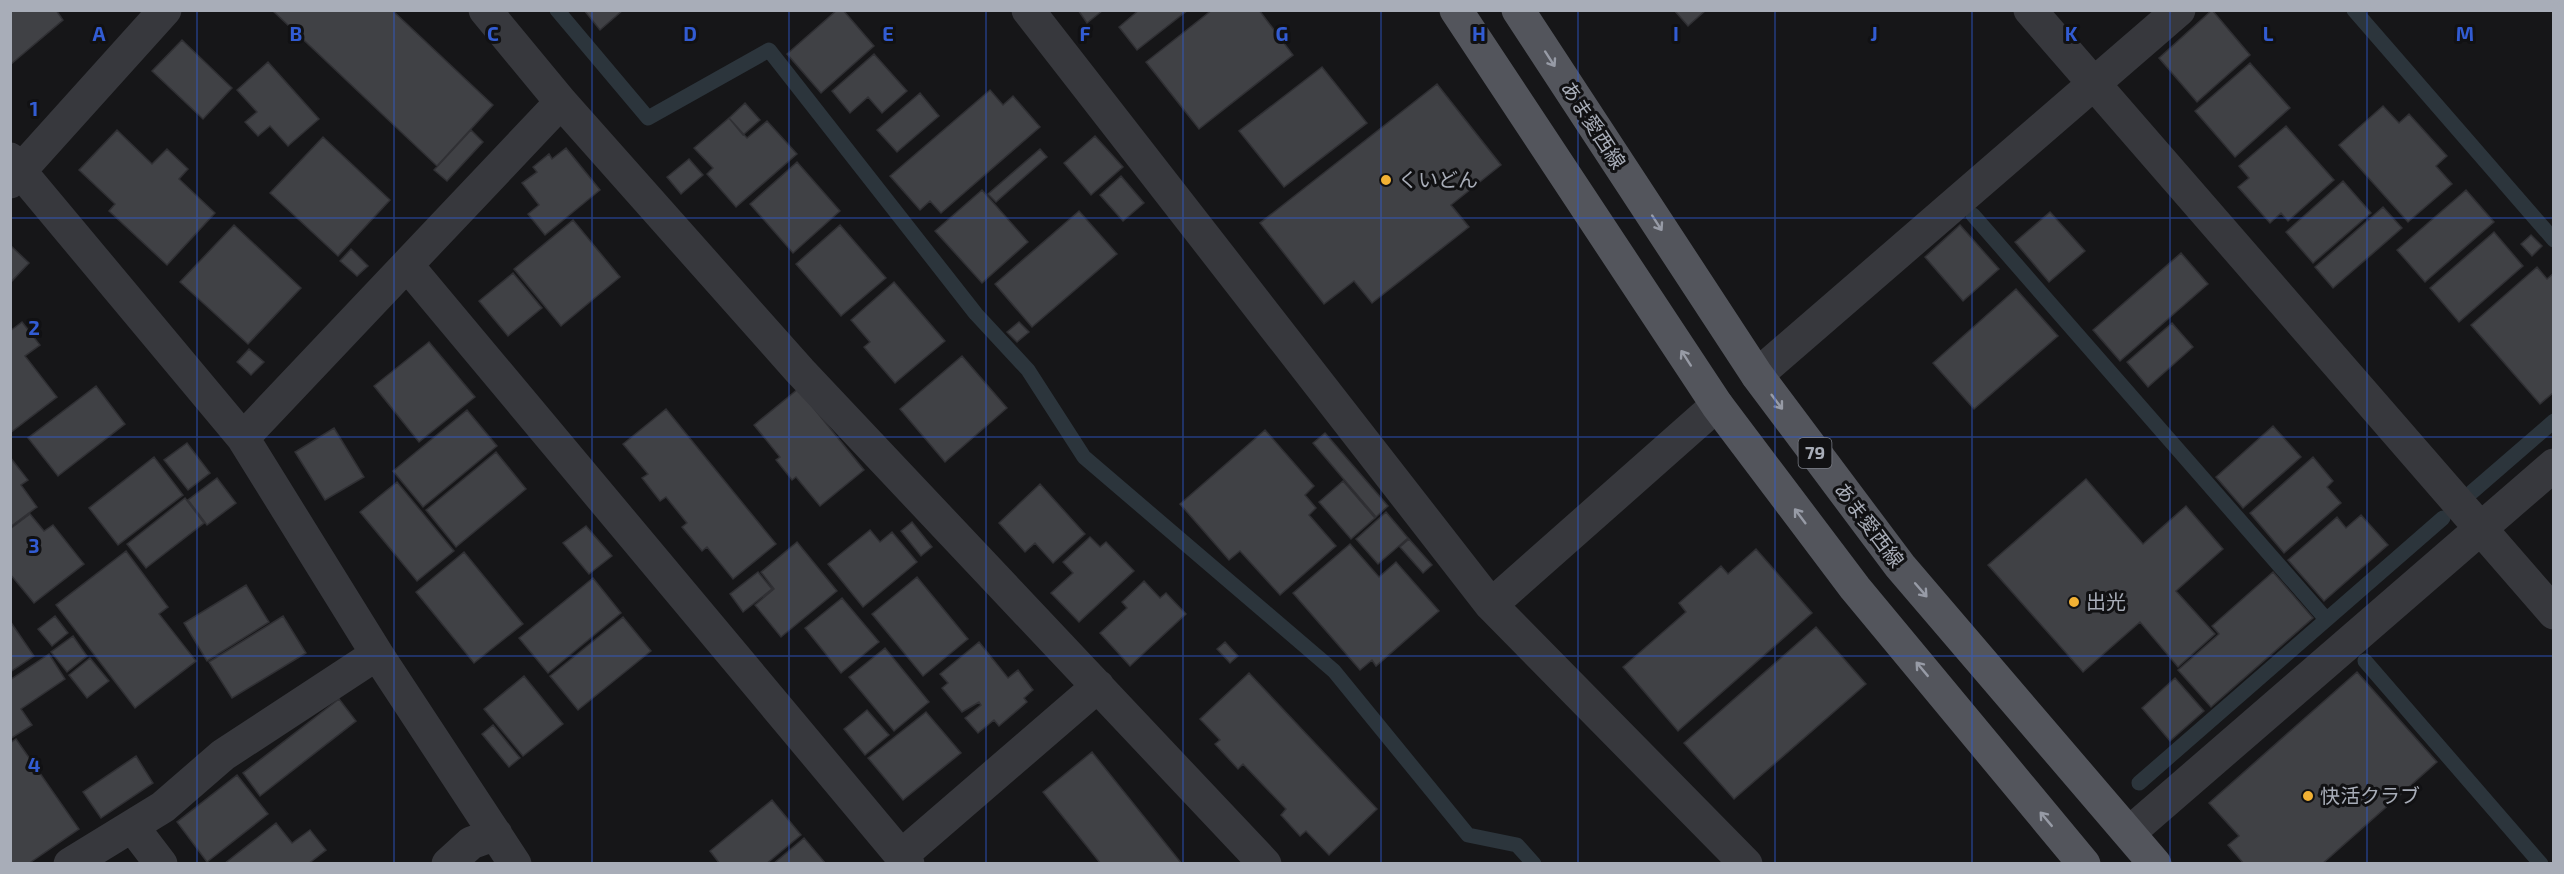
<svg xmlns="http://www.w3.org/2000/svg" width="2564" height="874" font-family="'Exo 2','Noto Sans JP',sans-serif">
	<style>
		.lines { fill: none; stroke-linecap: round; stroke-linejoin: round }
		.stream { stroke: #2c353c; stroke-width: 15 }
		.building { fill: #404145; stroke: #303034; stroke-width: 1.5 }
		.minor { stroke: #37383d; stroke-width: 33 }
		.major { stroke: #53555c; stroke-width: 33 }
		.oneway { stroke: #979ba6 }
		.grid { fill: none; stroke: #325cd3; stroke-width: 1.5; stroke-opacity: 0.55 }
		.poi-dot { fill: #f2b134; stroke: #111113; stroke-width: 2 }
		.labels { text-anchor: middle; stroke-width: 6; stroke-linejoin: round; paint-order: stroke }
		.shield { fill: #111113; stroke: #7b7e86; stroke-width: 1.5 }
		.shield-label { font-size: 18px; font-weight: bold; fill: #a8adb8 }
		.street-label { font-size: 20px; fill: #a8adb8; stroke: #111113 }
		.poi-label { font-size: 20px; fill: #a8adb8; stroke: #111113; text-anchor: start }
		.grid-label { font-size: 20px; text-anchor: middle; font-weight: bold; fill: #325cd3; stroke: #111113; stroke-width: 6; stroke-linejoin: round; paint-order: stroke }
	</style>
	<rect width="100%" height="100%" fill="#161618"/>
	<g class="lines">
		<path class="stream" d="M557,10L648,118L769,50L976,314L1028,370L1084,457L1334,671L1468,835L1517,845L1534,864
			M2354,10L2554,240
			M1973,215L2326,619
			M2472,492L2554,421
			M2365,661L2541,864
			M2139,783L2443,518"/>
	</g>
	<path class="building" d="M10,10H56L63,20L10,65Z
		M272,10H392L493,105L437,166Z
		M584,10H623L600,30Z
		M837,10H843L874,46L821,93L787,54Z
		M1078,10H1102V11L1087,23Z
		M1139,10H1188L1137,50L1119,27Z
		M1212,10H1259L1293,55L1199,129L1146,62Z
		M1674,10H1706L1688,26Z
		M2212,10L2250,55L2197,102L2159,58Z
		M182,40L232,88L203,119L152,71Z
		M874,54L907,91L882,113L868,97L850,113L832,91Z
		M268,62L319,119L288,146L270,126L258,136L245,122L257,112L237,90Z
		M2250,63L2290,108L2235,157L2195,111Z
		M1322,67L1367,123L1284,187L1239,131Z
		M1437,84L1501,165L1451,205L1469,227L1372,303L1354,281L1324,304L1260,223Z
		M990,90L1003,105L1013,96L1040,127L941,213L930,201L920,210L890,176Z
		M920,93L939,116L897,152L877,130Z
		M745,103L760,120L743,135L729,118Z
		M2383,106L2399,123L2409,114L2447,156L2436,166L2452,184L2408,222L2339,145Z
		M729,118L747,138L767,121L797,154L736,207L707,174L713,168L694,148Z
		M2286,126L2334,180L2288,221L2281,213L2270,223L2238,187L2249,178L2239,166Z
		M117,130L152,164L167,149L188,169L179,179L215,213L167,265L109,211L115,204L79,170Z
		M471,130L483,142L447,181L434,170Z
		M1095,136L1123,167L1091,195L1064,163Z
		M323,137L390,200L338,256L270,193Z
		M566,148L600,190L545,235L528,214L539,205L522,183L537,172L533,167L549,154L552,159Z
		M1040,149L1047,157L996,202L988,194Z
		M689,159L703,175L681,194L667,177Z
		M797,162L840,211L793,253L750,204Z
		M1121,176L1144,203L1123,221L1100,195Z
		M2343,181L2371,213L2313,263L2286,232Z
		M982,190L1028,242L982,283L935,231Z
		M2466,190L2494,222L2425,282L2397,250Z
		M2383,207L2402,228L2333,288L2315,267Z
		M1079,211L1117,254L1032,327L995,284Z
		M2050,212L2085,251L2049,282L2015,242Z
		M573,220L620,277L561,326L514,269Z
		M234,225L301,288L248,344L180,282Z
		M840,225L886,278L841,316L796,264Z
		M1960,225L1999,269L1963,301L1925,257Z
		M2494,232L2523,266L2459,322L2430,288Z
		M2531,235L2542,246L2532,256L2521,244Z
		M10,245L29,263L10,283Z
		M351,249L368,266L357,276L340,261Z
		M2181,253L2208,284L2120,361L2093,330Z
		M2537,267L2547,279L2554,273V392L2540,404L2471,325Z
		M513,273L542,308L508,336L479,301Z
		M894,282L945,341L895,383L864,347L870,342L851,320Z
		M2016,289L2058,336L1974,409L1933,363Z
		M22,322L40,345L25,356L57,397L10,433V331Z
		M1019,322L1029,332L1017,342L1007,332Z
		M2172,323L2193,347L2148,387L2127,362Z
		M429,342L475,397L419,442L374,386Z
		M249,349L264,362L251,375L237,362Z
		M962,356L1007,408L945,462L900,409Z
		M96,386L125,424L58,476L28,438Z
		M798,389L864,470L820,506L796,477L792,480L776,460L780,457L754,425Z
		M666,409L776,544L733,579L707,547L702,551L682,527L687,523L666,497L660,501L642,478L648,474L623,444Z
		M467,410L497,446L423,507L393,471Z
		M2273,426L2301,457L2243,508L2216,477Z
		M334,428L364,477L325,500L295,452Z
		M1265,430L1314,486L1305,495L1316,508L1309,515L1336,546L1280,595L1240,551L1229,560L1180,504Z
		M1325,433L1388,506L1376,517L1313,443Z
		M187,443L210,473L188,490L164,460Z
		M496,452L526,489L456,547L426,510Z
		M10,457L28,480L21,485L37,507L10,527Z
		M154,457L183,495L118,545L89,508Z
		M2313,457L2333,481L2327,487L2341,503L2284,553L2250,513Z
		M217,478L236,503L207,525L188,500Z
		M2086,479L2143,544L2186,506L2223,549L2176,591L2215,634L2178,667L2140,622L2083,672L1988,565Z
		M1343,481L1375,518L1351,539L1319,502Z
		M397,482L454,551L417,581L360,512Z
		M1040,484L1085,534L1053,563L1035,543L1025,552L999,523Z
		M185,498L204,523L146,568L127,544Z
		M1386,512L1408,538L1378,564L1356,539Z
		M30,514L44,531L53,525L84,564L34,603L10,574V529Z
		M2361,515L2388,545L2324,601L2288,560L2337,517L2346,528Z
		M912,522L932,547L921,556L901,531Z
		M586,526L612,556L589,574L563,543Z
		M870,530L880,542L892,532L917,562L863,607L828,564Z
		M1090,537L1100,547L1106,542L1134,571L1079,622L1051,593L1073,573L1063,562Z
		M1409,539L1432,565L1423,573L1400,547Z
		M797,542L837,591L781,637L755,605L774,589L761,572Z
		M1350,544L1379,577L1396,562L1439,611L1376,666L1372,660L1360,670L1293,593Z
		M1756,549L1812,613L1678,731L1623,667L1686,612L1679,603L1721,566L1728,574Z
		M126,551L168,607L159,614L196,661L135,708L56,605Z
		M464,552L523,624L474,663L416,592Z
		M758,572L772,589L743,612L730,594Z
		M2273,572L2313,618L2211,707L2178,670L2219,634L2212,626Z
		M917,577L968,639L923,676L872,614Z
		M593,578L621,613L548,673L519,638Z
		M1144,581L1160,598L1166,593L1186,614L1130,666L1100,633L1127,608L1122,602Z
		M246,585L269,622L207,661L184,623Z
		M842,598L879,642L841,673L805,628Z
		M55,616L68,633L52,646L38,629Z
		M283,616L306,653L232,698L209,662Z
		M623,617L651,651L578,710L550,676Z
		M10,621L34,656L10,672Z
		M1816,627L1866,684L1734,799L1684,743Z
		M73,636L87,656L67,672L51,652Z
		M979,642L1008,678L1018,670L1033,690L1024,698L1027,702L999,726L994,720L978,733L965,718L981,705L979,702L962,712L942,688L948,683L940,674Z
		M1225,642L1238,656L1230,663L1217,649Z
		M885,648L929,702L894,731L849,677Z
		M49,654L65,679L21,709L32,725L10,739V680Z
		M90,658L109,681L87,698L69,675Z
		M2357,672L2437,762L2322,864H2244L2228,845L2239,836L2209,803Z
		M1249,673L1377,809L1329,855L1306,831L1300,836L1281,815L1286,809L1243,764L1238,769L1215,744L1220,740L1200,719Z
		M524,676L563,724L523,756L484,709Z
		M2175,678L2204,711L2170,741L2142,708Z
		M339,699L356,721L260,796L243,773Z
		M867,710L889,735L865,755L844,729Z
		M926,712L961,753L903,800L868,758Z
		M493,725L520,758L509,767L482,734Z
		M16,739L79,829L28,864L10,863V743Z
		M1092,752L1182,864H1101L1043,792Z
		M136,756L153,783L101,818L83,792Z
		M237,775L268,814L207,862L177,822Z
		M772,800L801,835L766,864H720L710,851Z
		M276,823L292,843L310,830L326,850L308,864H224Z
		M804,838L826,864H773Z"/>
	<g class="lines">
		<path class="minor" d="M485,10L561,102L800,371L1265,864
			M1028,10L1491,605L1746,864
			M2030,10L2554,613
			M10,159L243,438L377,654L515,864
			M10,182L165,10
			M407,265L908,864
			M1757,375L2179,10
			M243,438L561,102
			M1491,605L1717,405
			M132,826L161,864
			M2129,833L2554,465
			M901,856L1098,686
			M70,864L163,807L223,755L377,654
			M448,864L471,843L496,834"/>
		<path class="major" d="M1456,10L1717,405L1855,588L2084,864
			M1518,10L1757,375L1900,566L2155,864"/>
	</g>
	<defs><path id="oneway-shaft" d="M-6 0H5M1.5-3L5.5 0L1.5 3" fill="none" stroke-width="1.6" stroke-linecap="round" stroke-linejoin="round" transform="scale(1.5)"/></defs>
	<g class="oneway">
		<use href="#oneway-shaft" transform="translate(1550 59) rotate(57)"/>
		<use href="#oneway-shaft" transform="translate(1657 223) rotate(57)"/>
		<use href="#oneway-shaft" transform="translate(1686 358) rotate(-123)"/>
		<use href="#oneway-shaft" transform="translate(1777 402) rotate(53)"/>
		<use href="#oneway-shaft" transform="translate(1800 516) rotate(-127)"/>
		<use href="#oneway-shaft" transform="translate(1921 590) rotate(49)"/>
		<use href="#oneway-shaft" transform="translate(1922 669) rotate(-130)"/>
		<use href="#oneway-shaft" transform="translate(2046 819) rotate(-130)"/>
	</g>
	<path class="grid" d="M197,10V864M394,10V864M592,10V864M789,10V864M986,10V864M1183,10V864M1381,10V864M1578,10V864M1775,10V864M1972,10V864M2170,10V864M2367,10V864M10,218H2554M10,437H2554M10,656H2554"/>
	<g class="poi-dot">
		<circle cx="1386" cy="180" r="6"/>
		<circle cx="2074" cy="602" r="6"/>
		<circle cx="2308" cy="796" r="6"/>
	</g>
	<g class="labels">
		<rect class="shield" x="1798.5" y="438" width="33" height="30" rx="4.5"/>
		<g class="shield-label">
			<text x="1815" y="459">79</text>
		</g>
		<g class="street-label">
			<text transform="translate(1593 125) rotate(57)" y="7">あま愛西線</text>
			<text transform="translate(1869 525) rotate(53)" y="7">あま愛西線</text>
		</g>
		<g class="poi-label">
			<text x="1398" y="187">くいどん</text>
			<text x="2086" y="609">出光</text>
			<text x="2320" y="803">快活クラブ</text>
		</g>
	</g>
	<g class="grid-label">
		<text x="99" y="41">A</text>
		<text x="296" y="41">B</text>
		<text x="493" y="41">C</text>
		<text x="690" y="41">D</text>
		<text x="888" y="41">E</text>
		<text x="1085" y="41">F</text>
		<text x="1282" y="41">G</text>
		<text x="1479" y="41">H</text>
		<text x="1676" y="41">I</text>
		<text x="1874" y="41">J</text>
		<text x="2071" y="41">K</text>
		<text x="2268" y="41">L</text>
		<text x="2465" y="41">M</text>
		<text x="34" y="116">1</text>
		<text x="34" y="335">2</text>
		<text x="34" y="553">3</text>
		<text x="34" y="772">4</text>
	</g>
	<rect width="2564" height="874" fill="none" stroke="#a8adb8" stroke-width="24"/>
</svg>
